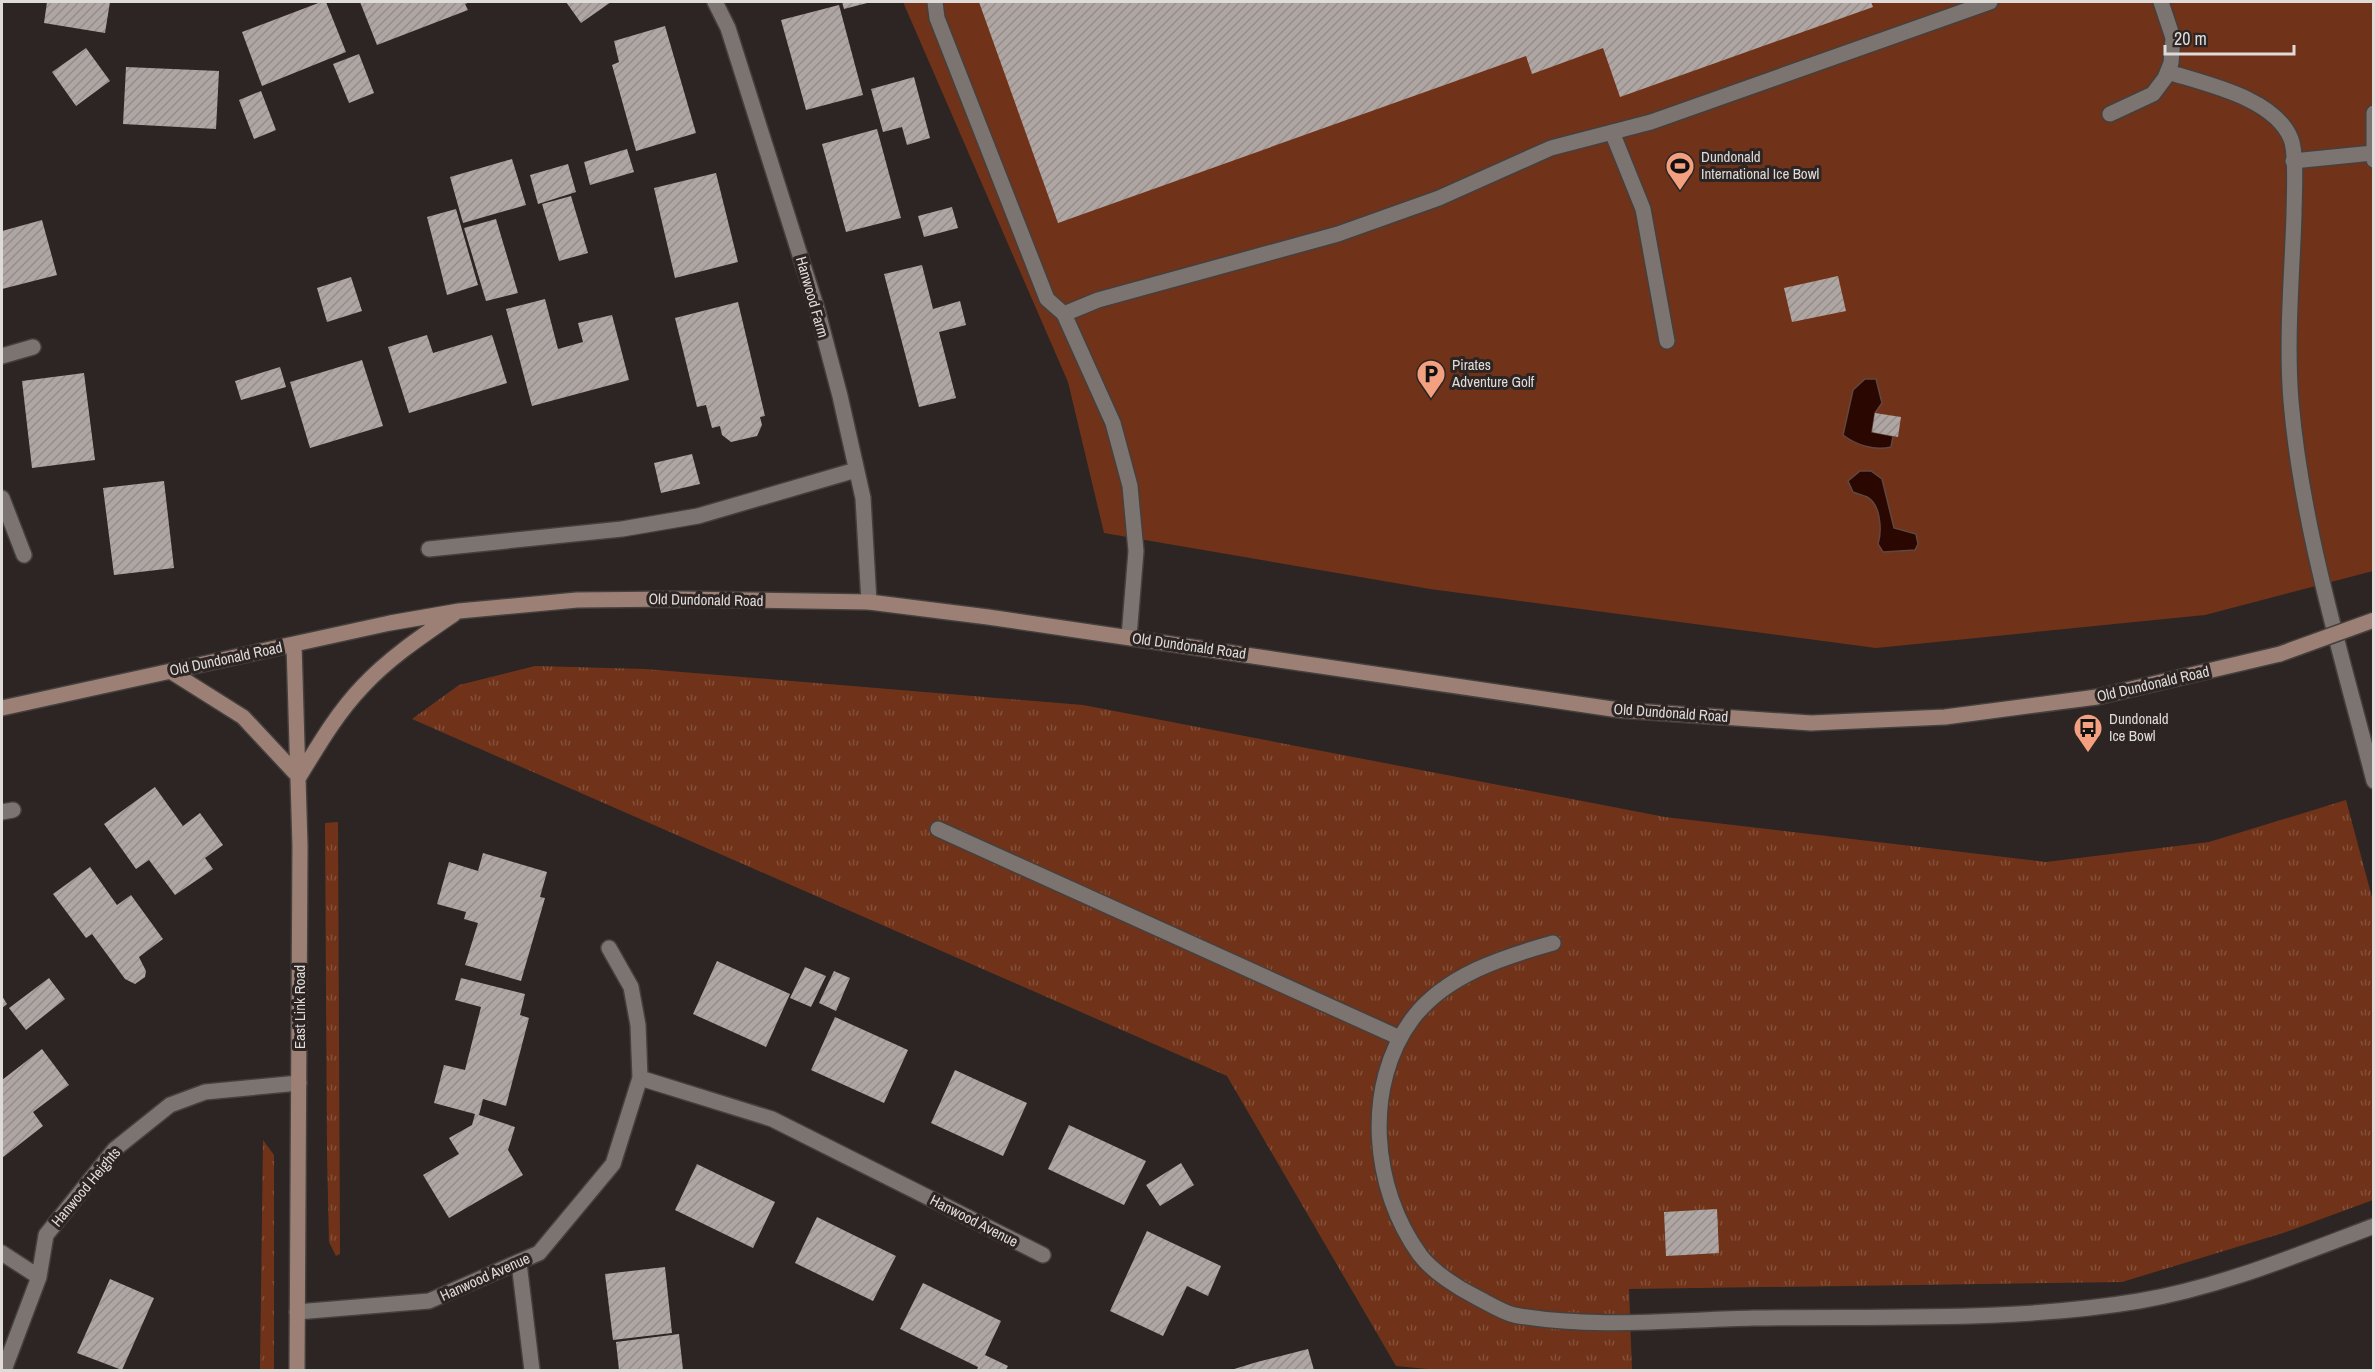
<svg xmlns="http://www.w3.org/2000/svg" width="2375" height="1372" font-family="'Archivo Narrow',sans-serif">
	<style>
		.grass { fill: url(#grass-tufts) }
		.pitch { fill: #703319 }
		.water { fill: #2a0700; stroke: #604741; stroke-width: 1.5 }
		.building { fill: url(#building-hatch) }
		.lines { fill: none; stroke-linecap: round; stroke-linejoin: round }
		.lane-casing { stroke: #45403d; stroke-width: 18 }
		.street-casing { stroke: #45403d; stroke-width: 18 }
		.secondary-casing { stroke: #45403d; stroke-width: 18 }
		.lane { stroke: #7c7471; stroke-width: 15 }
		.street { stroke: #7c7471; stroke-width: 15 }
		.secondary { stroke: #9c8075; stroke-width: 15 }
		.secondary-bridge-casing { stroke: #45403d; stroke-width: 18; stroke-linecap: butt }
		.secondary-bridge { stroke: #9c8075; stroke-width: 15 }
		.labels { text-anchor: middle; stroke-width: 6; stroke-linejoin: round; paint-order: stroke }
		.poi-label { font-size: 15px; fill: #dfdbd9; stroke: #2c2523; text-anchor: start }
		.street-label { font-size: 15px; fill: #dfdbd9; stroke: #2c2523 }
	</style>
	<defs>
		<pattern id="grass-tufts" width="24" height="20" patternUnits="userSpaceOnUse" patternTransform="scale(1.5)"><rect width="24" height="20" fill="#703319"/><path d="M3 7l-1-3M5 7V3M7 7l1-3M15 17l-1-3M17 17v-4M19 17l1-3" fill="none" stroke="#84503a"/></pattern>
		<pattern id="building-hatch" width="6" height="6" patternUnits="userSpaceOnUse" patternTransform="scale(1.5)"><rect width="6" height="6" fill="#afa6a3"/><path d="M-1 1l2-2M0 6l6-6M5 7l2-2" fill="none" stroke="#948d8a"/></pattern>
	</defs>
	<rect width="100%" height="100%" fill="#2c2523"/>
	<path class="grass" d="M535,666L645,669L1083,705L1665,817L2046,862L2209,842L2346,800L2373,901V1200L2283,1233L2122,1282L1629,1289L1632,1370H1438L1396,1366L1227,1076L412,719L459,685Z
		M338,822L340,1254L336,1256L329,1242L327,1154L325,823Z
		M263,1140L274,1155V1370H260Z"/>
	<path class="pitch" d="M903,2H2373V571L2205,615L1876,648L1430,589L1104,533L1068,382Z"/>
	<path class="water" d="M1865,379H1876L1882,403L1875,413L1872,432L1893,436L1891,447C1874,451 1856,445 1843,435L1853,390Z
		M1860,471H1871L1882,479L1894,528L1916,534L1918,544L1915,550L1883,552L1878,544C1882,531 1881,504 1867,497C1863,495 1857,494 1853,492L1848,481Z"/>
	<path class="building" d="M47,2H110L105,33L44,23Z
		M321,2H326L346,52L262,86L242,32Z
		M360,2H470L465,4L468,10L377,45Z
		M566,2H611L581,23Z
		M842,2H871L844,9Z
		M979,2H1871L1873,7L1620,97L1603,48L1532,74L1526,56L1058,223Z
		M839,5L863,95L806,110L781,20Z
		M665,26L696,133L636,151L612,65L619,62L614,41Z
		M86,48L110,81L76,106L52,72Z
		M359,54L374,93L349,103L333,64Z
		M126,67L219,71L216,129L123,124Z
		M914,77L930,138L907,145L902,127L883,132L871,89Z
		M261,91L276,130L254,139L239,100Z
		M877,129L901,218L846,232L822,144Z
		M627,149L634,172L590,185L584,162Z
		M512,159L526,205L463,223L450,177Z
		M568,164L576,192L538,204L530,175Z
		M716,173L738,262L675,278L654,188Z
		M571,196L588,253L559,261L542,204Z
		M952,207L958,228L924,237L918,216Z
		M456,209L478,285L447,295L427,217Z
		M496,219L518,293L486,301L464,228Z
		M42,220L57,275L2,289V231Z
		M922,265L933,309L960,301L966,325L939,332L956,398L919,407L884,274Z
		M1838,276L1846,311L1792,322L1784,288Z
		M351,277L362,311L327,322L317,288Z
		M545,299L558,349L583,342L578,323L612,315L629,380L532,406L506,309Z
		M738,302L765,416L760,417L762,425L757,436L731,442L722,435L720,426L712,428L706,405L697,407L675,318Z
		M427,335L433,353L492,335L507,383L409,413L388,347Z
		M362,360L383,426L310,448L290,382Z
		M280,367L286,387L241,400L235,381Z
		M84,373L95,460L32,468L22,381Z
		M1875,413L1901,417L1898,437L1872,432Z
		M692,454L700,484L661,493L654,463Z
		M164,481L174,568L114,575L103,488Z
		M155,787L183,826L200,813L223,845L205,858L213,869L175,895L149,860L136,869L104,824Z
		M483,853L547,872L540,897L545,898L521,981L465,965L478,923L464,919L466,912L437,904L449,862L478,871Z
		M90,867L117,905L131,895L163,939L139,957L146,971L145,977L135,984L125,979L92,934L86,938L53,894Z
		M717,961L790,994L766,1047L693,1014Z
		M805,967L826,976L811,1007L790,998Z
		M834,971L850,978L836,1011L819,1003Z
		M49,978L65,999L26,1030L9,1008Z
		M461,978L525,994L520,1015L529,1018L506,1106L483,1099L479,1115L515,1127L508,1150L523,1175L449,1218L423,1175L459,1154L449,1138L472,1125L475,1114L434,1103L444,1065L465,1070L481,1007L455,1000Z
		M2,996L7,1004L2,1008Z
		M835,1017L908,1050L884,1103L811,1070Z
		M42,1049L69,1085L33,1112L43,1126L2,1158V1080Z
		M955,1070L1027,1103L1003,1156L931,1123Z
		M1069,1125L1146,1161L1124,1205L1048,1169Z
		M1181,1163L1194,1185L1160,1206L1146,1185Z
		M697,1164L775,1202L753,1248L675,1210Z
		M1717,1209L1719,1253L1666,1256L1664,1212Z
		M817,1217L896,1256L873,1301L795,1263Z
		M1147,1231L1221,1266L1208,1296L1187,1286L1163,1336L1110,1311Z
		M665,1267L672,1333L613,1340L605,1274Z
		M110,1279L154,1298L122,1370L77,1353Z
		M923,1283L1001,1321L985,1355L1008,1366L1006,1370H977L978,1367L900,1329Z
		M679,1334L683,1370H619L616,1342Z
		M1308,1349L1314,1370H1231L1257,1362Z"/>
	<g class="lines">
		<g class="lane-casing">
			<path id="lane" d="M935,2L937,18L1047,299L1064,314
				M2168,72C2206,84 2275,98 2291,139C2297,154 2294,198 2294,215C2292,276 2286,340 2291,401C2302,529 2342,656 2374,781
				M2374,113V160
				M2110,114L2153,94L2165,78L2171,63L2173,38L2161,2
				M1612,132L1643,209L1667,341
				M2293,161L2373,153
				M1129,637L1136,551L1130,486L1113,423L1064,314L1098,300L1338,234L1439,198L1551,148L1651,122L1990,2
				M938,829L1400,1038
				M1553,943C1503,957 1446,975 1413,1018C1362,1086 1372,1189 1420,1255C1433,1272 1458,1288 1476,1297C1488,1303 1502,1312 1514,1315C1592,1329 1675,1320 1753,1318C1881,1316 2013,1322 2139,1301C2221,1287 2297,1255 2374,1226"/>
		</g>
		<g class="street-casing">
			<path id="street" d="M715,2L728,28L817,309L840,396L863,498L869,602
				M2,356L33,347
				M2,498L24,555
				M429,549L622,529L698,516L856,470
				M2,812L13,810
				M640,1078L772,1119L1043,1255
				M2,1253L39,1277
				M519,1263L532,1370
				M297,1312L429,1301L539,1253L613,1164L640,1078L638,1025L631,987L609,948
				M4,1370L39,1277L46,1235L115,1149L170,1105L205,1092L299,1083"/>
		</g>
		<g class="secondary-casing">
			<path id="secondary" d="M294,644L300,846L297,1370
				M170,671L243,717L299,777C318,746 337,713 363,686C389,658 422,636 454,614
				M2,708L390,623L459,611L577,600L678,599L869,602L988,617L1619,710L1811,723L1945,717L2097,697L2280,654"/>
		</g>
		<use href="#lane" class="lane"/>
		<use href="#street" class="street"/>
		<use href="#secondary" class="secondary"/>
		<g class="secondary-bridge-casing">
			<path id="secondary-bridge" d="M2280,654L2374,620"/>
		</g>
		<use href="#secondary-bridge" class="secondary-bridge"/>
	</g>
	<defs>
		<g id="stadium-pin" transform="scale(1.5)"><path d="M0 17L-7.5 6A9.5 9.5 0 1 1 7.5 6Z" fill="#f2a07f" stroke="#2c2523"/><path d="M0-5a6.5 5 0 1 0 0 10a6.5 5 0 1 0 0-10ZM-3.5-1.8h7v3.6h-7Z" fill="#111"/></g>
		<g id="parking-pin" transform="scale(1.5)"><path d="M0 17L-7.5 6A9.5 9.5 0 1 1 7.5 6Z" fill="#f2a07f" stroke="#2c2523"/><path d="M-3.5-5.5H1a3.5 3.5 0 0 1 0 7H-1V5.5H-3.5ZM-1-3.4V-.6H.8a1.4 1.4 0 0 0 0-2.8Z" fill="#111"/></g>
		<g id="bus-pin" transform="scale(1.5)"><path d="M0 17L-7.5 6A9.5 9.5 0 1 1 7.5 6Z" fill="#f2a07f" stroke="#2c2523"/><path d="M-5-6H5V4H4V6H2V4H-2V6H-4V4H-5ZM-3.5-4V0h7V-4ZM-3.5 1.2v1.5H-2V1.2ZM2 1.2v1.5H3.5V1.2Z" fill="#111"/></g>
	</defs>
	<g fill-rule="evenodd">
		<use href="#stadium-pin" x="1680" y="166"/>
		<use href="#parking-pin" x="1431" y="374"/>
		<use href="#bus-pin" x="2088" y="728"/>
	</g>
	<g class="labels">
		<g class="poi-label">
			<text x="1701" y="162">Dundonald<tspan x="1701" dy="17">International Ice Bowl</tspan></text>
			<text x="1452" y="370">Pirates<tspan x="1452" dy="17">Adventure Golf</tspan></text>
			<text x="2109" y="724">Dundonald<tspan x="2109" dy="17">Ice Bowl</tspan></text>
		</g>
		<g class="street-label">
			<text transform="translate(812 297) rotate(74)" y="5">Hanwood Farm</text>
			<text transform="translate(706 600) rotate(1)" y="5">Old Dundonald Road</text>
			<text transform="translate(1189 646) rotate(8)" y="5">Old Dundonald Road</text>
			<text transform="translate(226 659) rotate(-12)" y="5">Old Dundonald Road</text>
			<text transform="translate(2153 684) rotate(-13)" y="5">Old Dundonald Road</text>
			<text transform="translate(1671 713) rotate(4)" y="5">Old Dundonald Road</text>
			<text transform="translate(300 1007) rotate(-90)" y="5">East Link Road</text>
			<text transform="translate(86 1187) rotate(-50)" y="5">Hanwood Heights</text>
			<text transform="translate(974 1221) rotate(27)" y="5">Hanwood Avenue</text>
			<text transform="translate(485 1277) rotate(-24)" y="5">Hanwood Avenue</text>
		</g>
	</g>
	<rect width="2375" height="1372" fill="none" stroke="#dfdbd9" stroke-width="6"/>
	<path d="M2165 45v9h129v-9" fill="none" stroke="#dfdbd9" stroke-width="3"/>
	<text x="2174" y="45" font-size="18" fill="#dfdbd9" stroke="#2c2523" stroke-width="4.5" paint-order="stroke">20 m</text>
</svg>
